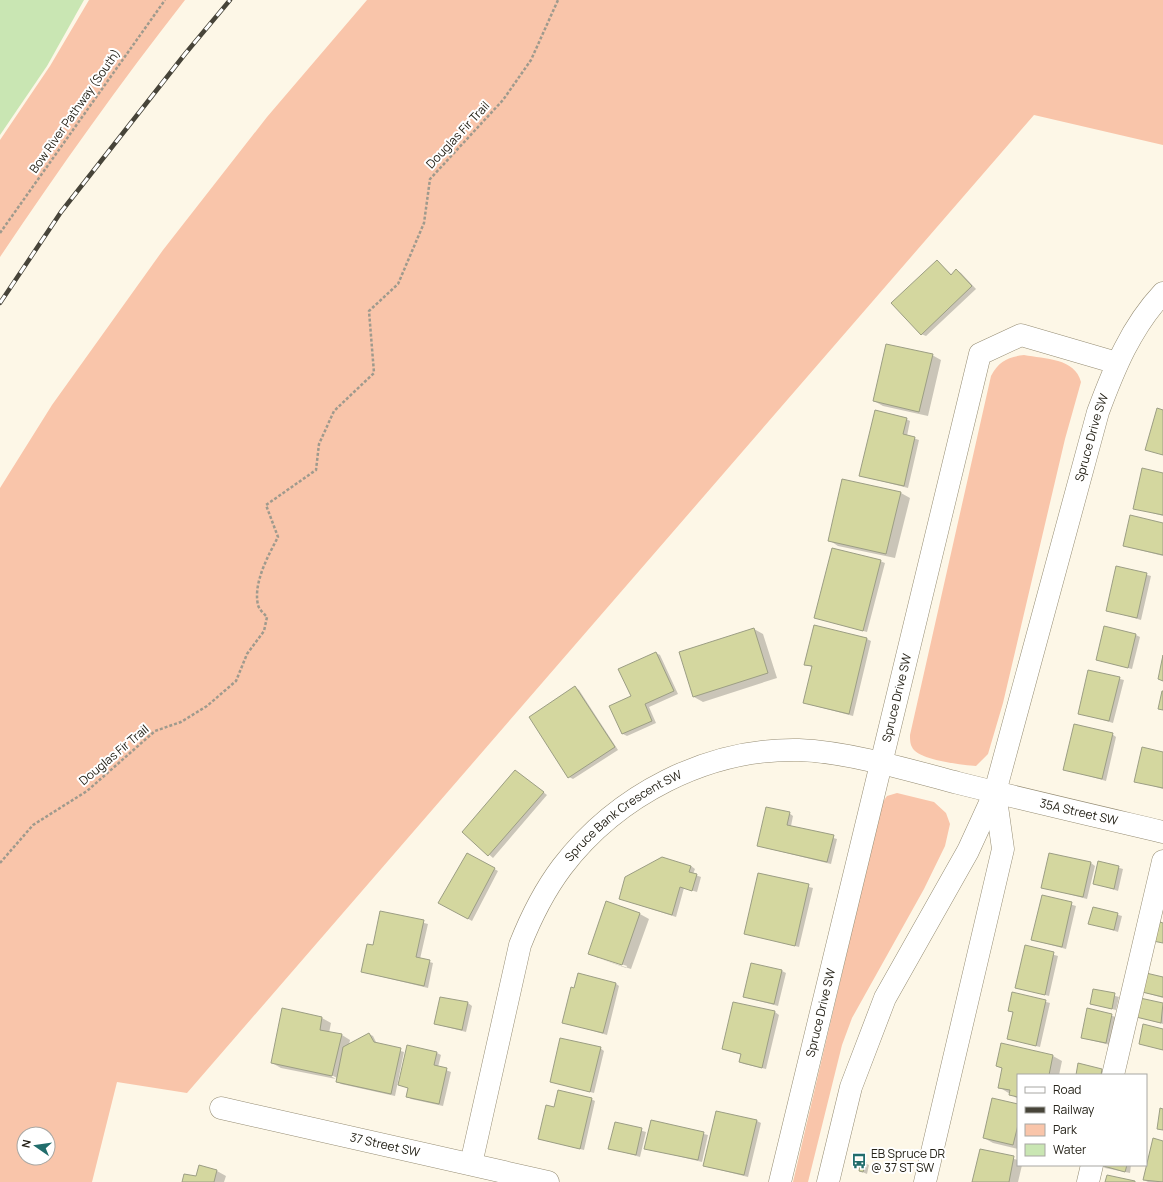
<svg xmlns="http://www.w3.org/2000/svg" width="1163" height="1182" font-family="Manrope,sans-serif">
	<style>
		.green { fill: #f9c5aa; fill-rule: evenodd }
		.water { fill: #c9e6b3 }
		.shadow { fill: #0003; fill-rule: evenodd }
		.building { fill: #d4d79f; stroke: #9c9e84 }
		.lines { fill: none; stroke-linecap: round; stroke-linejoin: round }
		.minor-casing { stroke: #958c73; stroke-width: 23 }
		.path { stroke: #9f9a8d; stroke-width: 2.5; stroke-dasharray: 3 2; stroke-linecap: butt }
		.minor { stroke: #fff; stroke-width: 22 }
		.rail-casing { stroke: #474439; stroke-width: 4.5 }
		.rail { stroke: #fff; stroke-width: 3; stroke-dasharray: 9; stroke-linecap: butt }
		.labels { text-anchor: middle; stroke-width: 4; stroke-linejoin: round; paint-order: stroke }
		.street-label { font-size: 12px; fill: #262319; stroke: #fff }
		.poi-label { font-size: 12px; fill: #262319; stroke: #fff; text-anchor: start }
	</style>
	<rect width="100%" height="100%" fill="#fdf7e7"/>
	<path class="green" d="M89,0H185C120,83 59,169 0,257V140L50,66Z
		M367,0H1163V145L1034,115L187,1093L117,1082L92,1182H0V488L52,405L163,250L267,117ZM24,1134H48V1158H24Z
		M1024,355C1045,359 1075,358 1081,382L1065,439L1003,703L988,754L976,766C963,765 917,760 912,747C910,744 910,738 910,735L991,376C999,361 1008,357 1024,355Z
		M897,793L934,802L946,813L950,824L945,846L924,889L852,1018L842,1045L808,1182H793L882,803L887,796Z"/>
	<path class="water" d="M0,0H84L47,66L0,135Z"/>
	<path class="shadow" d="M937,261L952,275L957,270L961,273L976,289L926,336L921,334Z
		M932,355L941,360L928,416L883,406L874,401Z
		M906,419L910,421L907,436L919,440L908,488L861,476Z
		M1163,474V516L1135,508Z
		M901,493L910,498L895,558L838,546L829,540Z
		M1163,524V556L1124,546Z
		M880,561L885,563L867,632L815,618Z
		M1117,567L1151,576L1141,620L1107,610Z
		M754,629L763,634L777,678L703,702L694,697Z
		M1136,635L1140,637L1132,669L1097,660Z
		M867,639L871,641L853,716L804,703L812,667L805,664Z
		M656,653L660,655L678,694L649,707L656,723L627,736L623,734L610,706L632,696Z
		M1089,671L1124,680L1113,723L1079,713Z
		M575,687L579,690L618,750L573,779L569,777Z
		M1112,734L1116,737L1106,781L1065,769Z
		M1163,753V789L1136,781Z
		M516,771L547,795L493,858L464,832Z
		M789,813L793,816L791,826L837,839L831,864L758,846Z
		M467,854L498,871L472,921L440,903Z
		M1099,862L1123,869L1118,891L1094,883Z
		M1091,863L1095,866L1087,899L1042,887Z
		M691,866L695,869L693,874L701,877L697,892L684,888L676,917L620,899Z
		M758,874L813,888L799,947L745,933Z
		M1043,896L1076,906L1066,949L1033,940Z
		M607,903L640,914L649,919L631,969L598,958L589,953ZM598,956L627,966L626,968L598,958Z
		M1094,908L1122,916L1118,932L1090,923Z
		M381,912L428,924L420,959L433,963L428,988L362,972L373,946Z
		M1026,947L1058,956L1049,996L1016,987Z
		M782,971L786,973L778,1006L744,997Z
		M1163,978V998L1143,992Z
		M615,983L619,986L607,1035L563,1022L575,989Z
		M1094,990L1119,997L1116,1010L1091,1004Z
		M1013,993L1050,1003L1040,1047L1008,1039L1014,1013L1009,1010Z
		M1141,999L1163,1004V1024L1137,1017Z
		M468,1003L472,1006L466,1032L435,1024Z
		M1088,1009L1116,1017L1110,1045L1082,1038Z
		M283,1010L322,1018L331,1023L329,1033L342,1035L350,1040L349,1045L369,1034L373,1036L377,1044L404,1052L395,1096L341,1084L337,1081V1078L328,1073L327,1074L336,1079L281,1068L272,1063Z
		M775,1012L779,1015L766,1069L744,1064L740,1062L742,1055L723,1049Z
		M1163,1030V1050L1140,1044Z
		M1002,1045L1053,1056L1062,1061L1059,1075H1018V1099L999,1087L1003,1069L997,1066Z
		M600,1048L604,1051L594,1093L551,1082Z
		M437,1053L441,1055L438,1067L451,1072L443,1106L411,1099L407,1096L409,1088L399,1085Z
		M591,1099L595,1101L584,1150L539,1139L555,1108Z
		M1018,1105V1149L993,1143L984,1138Z
		M651,1121L708,1135L702,1162L645,1148Z
		M757,1121L761,1123L748,1177L704,1166Z
		M615,1123L646,1132L640,1157L609,1148Z
		M1163,1142V1182H1148L1144,1180Z
		M980,1150L1018,1160V1165H1022L1018,1182H973Z
		M865,1163L869,1165L867,1174L860,1171Z
		M1101,1165H1131L1130,1173L1105,1168Z
		M200,1167L217,1171L226,1176L224,1182H183L197,1177Z"/>
	<path class="building" d="M937,260L951,275L956,269L972,286L921,335L891,303Z
		M886,344L933,354L919,412L873,401Z
		M1157,408L1163,410V455L1145,450Z
		M875,410L907,418L903,434L915,437L904,486L859,476Z
		M1142,468L1163,473V515L1133,509Z
		M842,479L901,492L886,554L828,541Z
		M1130,515L1163,523V555L1123,546Z
		M832,548L881,560L863,631L814,618Z
		M1116,566L1147,573L1137,618L1106,611Z
		M814,625L867,638L849,714L803,703L812,666L804,665Z
		M1104,626L1136,634L1128,668L1096,660Z
		M754,628L768,673L693,697L679,652Z
		M656,652L674,691L645,704L652,721L622,734L609,706L631,696L618,669Z
		M1163,655V681L1158,679Z
		M1088,670L1120,677L1109,721L1078,714Z
		M575,686L615,747L568,778L529,717Z
		M1162,691H1163V710L1158,709Z
		M1074,724L1113,733L1102,779L1063,770Z
		M1142,747L1163,752V788L1134,782Z
		M515,770L544,792L488,856L462,832Z
		M766,807L790,812L787,825L834,835L827,862L757,846Z
		M467,853L495,868L468,919L438,903Z
		M1049,853L1091,862L1083,897L1041,888Z
		M662,857L691,866L689,872L697,874L692,891L680,887L672,915L619,899L625,877Z
		M1098,861L1119,866L1114,889L1093,884Z
		M758,873L809,884L795,946L744,934Z
		M1042,895L1072,902L1062,947L1031,940Z
		M606,901L640,913L622,965L588,954Z
		M1093,907L1118,913L1114,930L1088,924Z
		M380,911L424,920L416,957L430,960L424,986L361,972L367,944L373,945Z
		M1157,921L1163,923V943L1153,941Z
		M1025,945L1054,952L1045,995L1015,988Z
		M751,963L782,970L774,1004L743,997Z
		M578,973L616,983L603,1033L562,1023L571,987L574,988Z
		M1146,973L1163,977V997L1142,992Z
		M1093,989L1115,993L1112,1009L1090,1004Z
		M1012,992L1046,1000L1036,1046L1007,1039L1013,1012L1008,1011Z
		M440,997L468,1002L462,1030L434,1024Z
		M1140,998L1163,1003L1161,1023L1136,1017Z
		M733,1002L775,1011L762,1068L739,1062L741,1054L722,1049Z
		M282,1008L322,1017L320,1030L342,1034L332,1076L271,1063Z
		M1087,1008L1112,1014L1106,1043L1081,1038Z
		M1143,1024L1163,1029V1050L1139,1044Z
		M369,1033L374,1042L401,1048L391,1094L336,1082L343,1047Z
		M560,1038L601,1047L590,1092L550,1082Z
		M1001,1043L1053,1055L1049,1075H1018V1097L1009,1095L1010,1090L998,1088L1002,1068L996,1066Z
		M407,1045L437,1052L434,1065L447,1068L439,1104L406,1097L408,1088L398,1085Z
		M1078,1063L1102,1069L1101,1075H1076Z
		M558,1090L592,1098L580,1149L538,1139L546,1105L554,1107Z
		M992,1098L1018,1104V1125L1013,1145L983,1138Z
		M1160,1108L1163,1109V1130L1157,1129Z
		M716,1111L757,1120L744,1175L703,1166Z
		M651,1120L704,1132L698,1160L644,1149Z
		M615,1122L642,1128L636,1155L608,1149Z
		M1153,1138L1163,1141V1182L1143,1180Z
		M980,1149L1014,1156L1009,1182H972Z
		M861,1161L866,1162L863,1172L859,1171Z
		M199,1165L217,1170L214,1182H182L184,1174L196,1176Z
		M1100,1165H1127L1125,1172Z
		M1107,1175L1135,1181V1182H1105Z"/>
	<g class="lines">
		<g class="minor-casing">
			<g id="minor">
				<path d="M1113,1075L1163,861"/>
				<path id="s1" d="M221,1108L548,1182"/>
				<path id="s2" d="M471,1164L520,945C531,917 544,891 562,867C617,795 707,748 799,750C849,752 909,770 958,783C1026,800 1095,816 1163,832"/>
				<path id="s3" d="M780,1182L980,354L1021,335L1117,363"/>
				<path id="s4" d="M828,1182L851,1087L885,998L968,851L995,792L1098,412C1114,369 1131,327 1163,293"/>
				<path d="M925,1182L1003,849L995,792"/>
				<path d="M1088,1182L1092,1165"/>
			</g>
		</g>
		<path class="path" d="M0,233L165,0
			M0,863L33,825L87,791L155,731L181,722L207,706L236,681L247,654L264,631L267,617C264,614 259,609 258,605C253,583 268,556 278,537L266,505L316,470L319,444L334,411L374,373L369,311L398,284L424,223L430,179L503,100L531,60L558,0"/>
		<use href="#minor" class="minor"/>
		<g class="rail-casing">
			<path id="rail" d="M0,303L61,212L185,54L230,0"/>
		</g>
		<use href="#rail" class="rail"/>
	</g>
	<defs>
		<g id="bus-bare" transform="scale(1.2)"><path d="M-5-6H5V4H4V6H2V4H-2V6H-4V4H-5ZM-3.5-4V0h7V-4ZM-3.5 1.2v1.5H-2V1.2ZM2 1.2v1.5H3.5V1.2Z" fill="#216d6c" stroke="#fff" stroke-width="2.5" paint-order="stroke"/></g>
	</defs>
	<g fill-rule="evenodd">
		<use href="#bus-bare" x="859" y="1161"/>
	</g>
	<g class="labels">
		<g class="street-label">
			<text transform="translate(75 111) rotate(-55)" y="4">Bow River Pathway (South)</text>
			<text transform="translate(458 135) rotate(-47)" y="4">Douglas Fir Trail</text>
			<text dy="4" stroke="none"><textPath href="#s4" startOffset="794">Spruce Drive SW</textPath></text>
			<text dy="4" stroke="none"><textPath href="#s3" startOffset="498">Spruce Drive SW</textPath></text>
			<text transform="translate(114 755) rotate(-40)" y="4">Douglas Fir Trail</text>
			<text dy="4" stroke="none"><textPath href="#s2" startOffset="874">35A Street SW</textPath></text>
			<text dy="4" stroke="none"><textPath href="#s2" startOffset="394">Spruce Bank Crescent SW</textPath></text>
			<text dy="4" stroke="none"><textPath href="#s3" startOffset="174">Spruce Drive SW</textPath></text>
			<text dy="4" stroke="none"><textPath href="#s1" startOffset="168">37 Street SW</textPath></text>
		</g>
		<g class="poi-label">
			<text x="871" y="1158">EB Spruce DR<tspan x="871" dy="14">@ 37 ST SW</tspan></text>
		</g>
	</g>
	<rect x="1017" y="1074" width="130" height="92" fill="#ffffff" stroke="#a8a7a3"/>
	<rect x="1025" y="1087" width="20" height="6" fill="#ffffff" stroke="#a8a7a3"/>
	<text x="1053" y="1094" font-size="12" fill="#262319">Road</text>
	<rect x="1025" y="1107" width="20" height="6" fill="#474439" stroke="#a8a7a3"/>
	<text x="1053" y="1114" font-size="12" fill="#262319">Railway</text>
	<rect x="1025" y="1124" width="20" height="12" fill="#f9c5aa" stroke="#a8a7a3"/>
	<text x="1053" y="1134" font-size="12" fill="#262319">Park</text>
	<rect x="1025" y="1144" width="20" height="12" fill="#c9e6b3" stroke="#a8a7a3"/>
	<text x="1053" y="1154" font-size="12" fill="#262319">Water</text>
	<g transform="translate(36 1146) rotate(283)"><circle r="19" fill="#ffffff" stroke="#a8a7a3"/>
	<path d="M0-3L7 15L0 10L-7 15Z" fill="#216d6c"/>
	<text y="-6" font-size="11" font-weight="bold" text-anchor="middle" fill="#262319">N</text>
	</g>
</svg>
